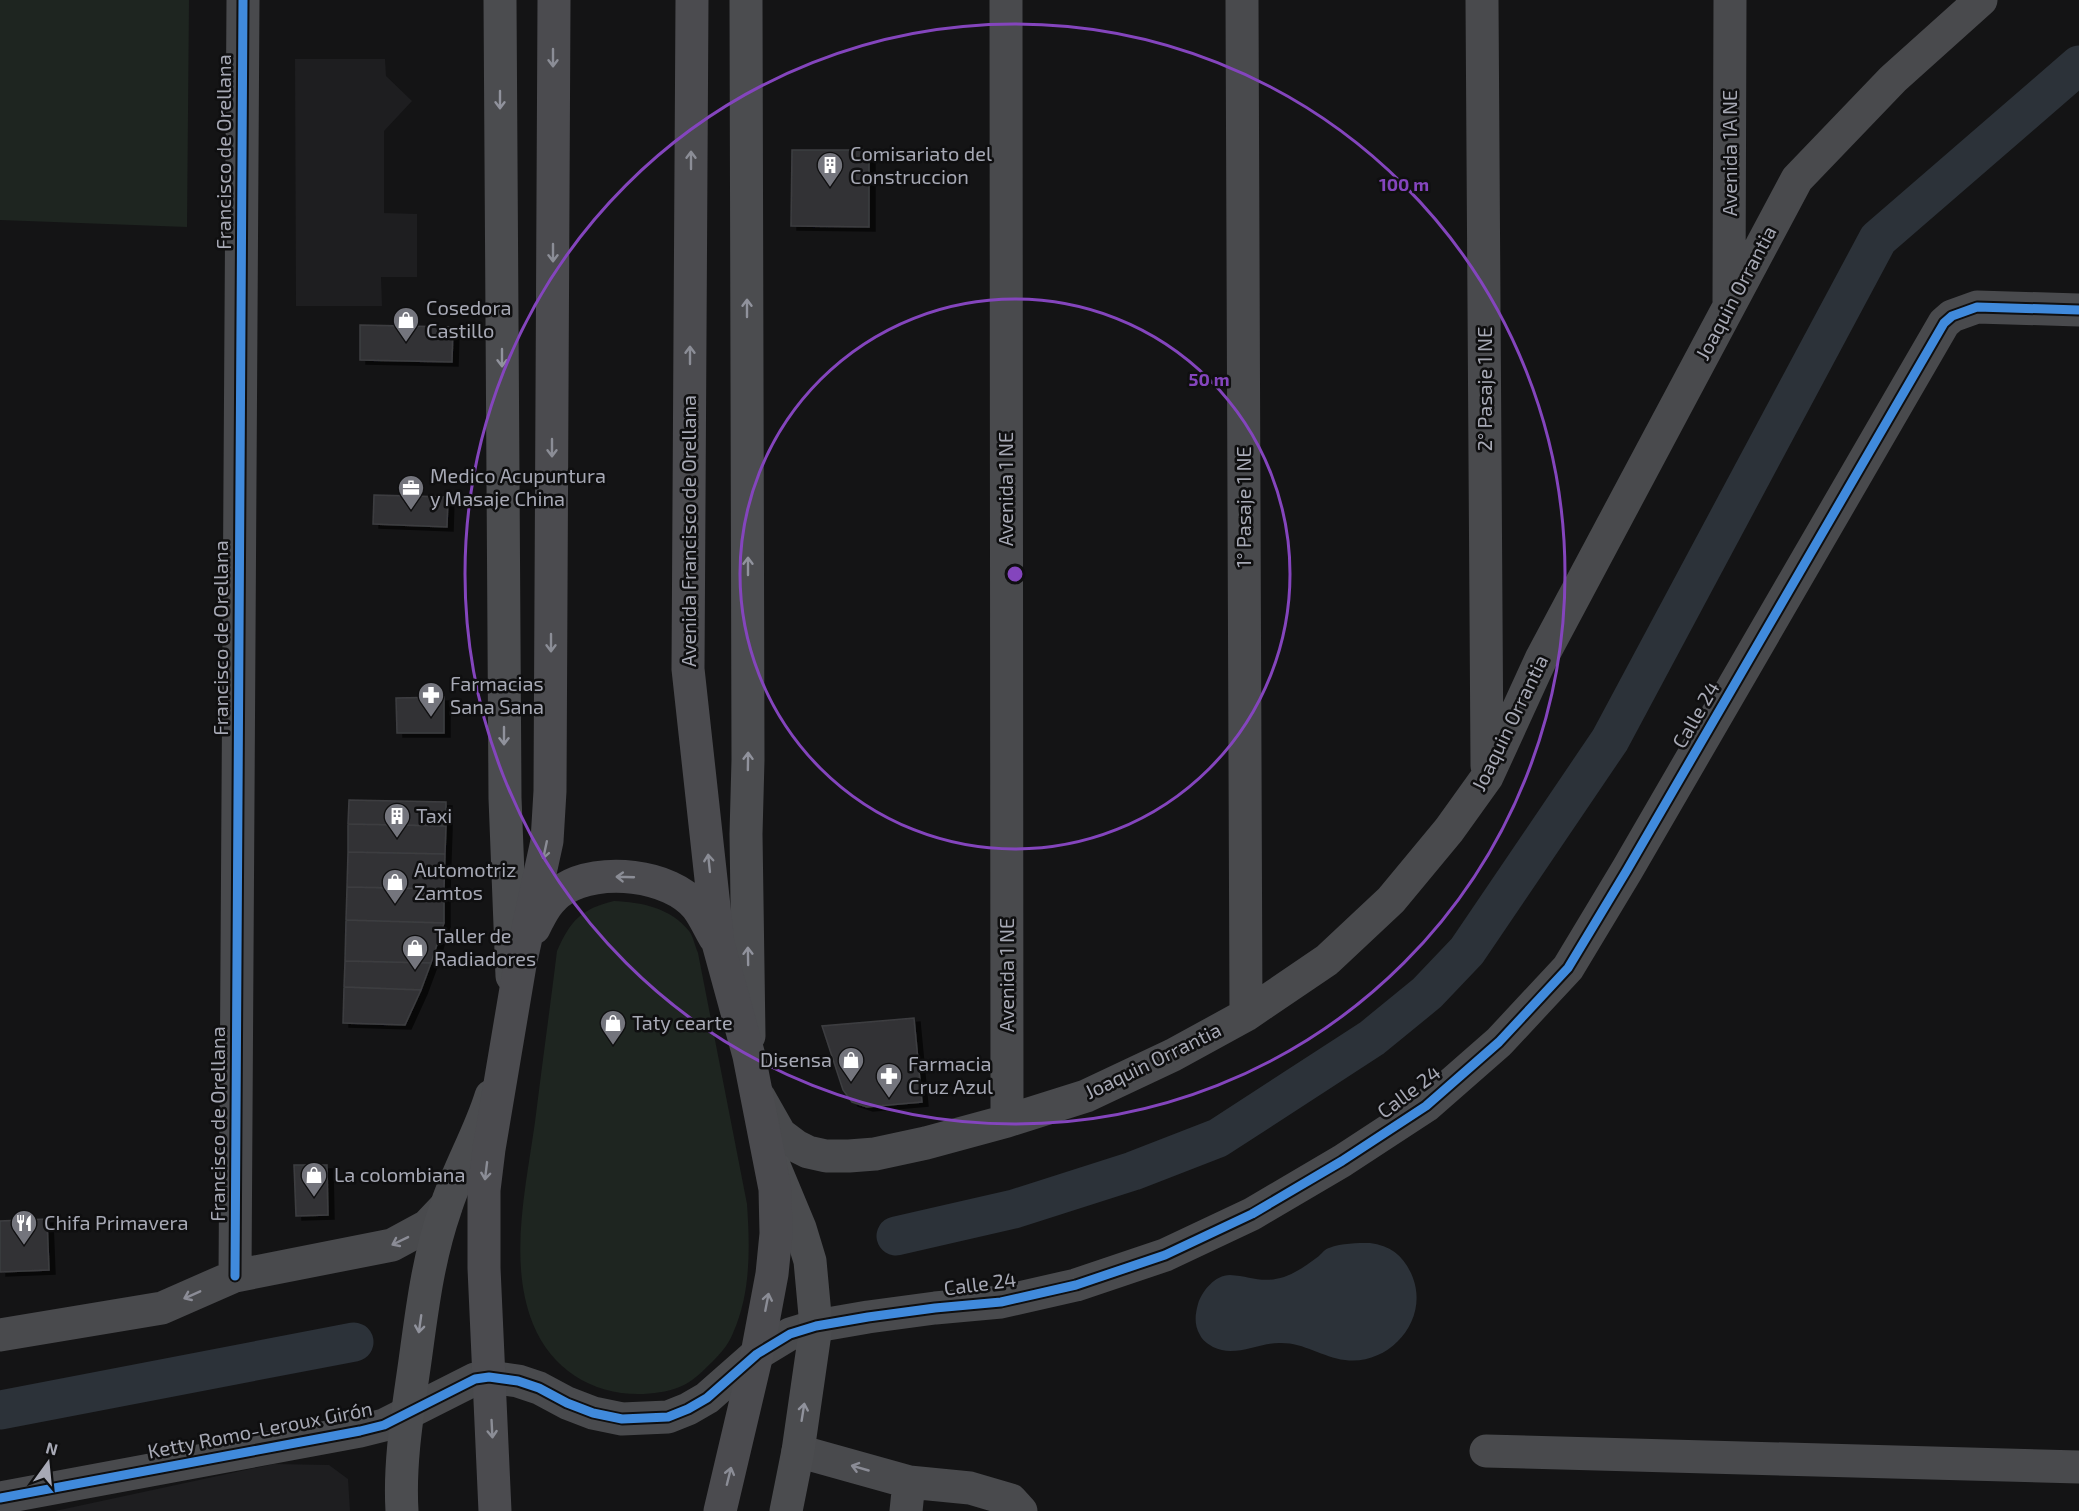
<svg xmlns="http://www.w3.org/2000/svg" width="2079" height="1511" font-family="'Exo 2',sans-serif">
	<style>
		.built { fill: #1e1e20 }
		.green { fill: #1e2520 }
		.water { fill: #2c3239 }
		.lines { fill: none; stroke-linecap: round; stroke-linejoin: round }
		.canal { stroke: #2c3239; stroke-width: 39 }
		.building { fill: #333336; stroke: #3d3e41; stroke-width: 1.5; filter: url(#shadow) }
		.minor { stroke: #494a4d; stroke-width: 33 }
		.major { stroke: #4b4c4f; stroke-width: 33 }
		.highway { stroke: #4b4b4f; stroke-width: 33 }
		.cycleway-casing { stroke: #0f0f10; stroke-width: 13 }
		.cycleway { stroke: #408adc; stroke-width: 9 }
		.oneway { stroke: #8b8d96 }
		.oneway2 { stroke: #90929c }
		.oneway3 { stroke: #8b8c96 }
		.ring { fill: none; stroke: #8445bd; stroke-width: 3 }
		.labels { text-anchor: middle; stroke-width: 5; stroke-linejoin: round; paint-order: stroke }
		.street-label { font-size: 20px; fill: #a7a9b5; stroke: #0f0f10 }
		.poi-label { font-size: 20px; fill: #a7a9b5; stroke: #0f0f10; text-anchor: start }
		.centre { fill: #8445bd; stroke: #0f0f10; stroke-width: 3 }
		.ring-label { font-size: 18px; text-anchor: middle; font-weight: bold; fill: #8445bd; stroke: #0f0f10; stroke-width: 5; stroke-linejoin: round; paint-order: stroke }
	</style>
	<defs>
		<filter id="shadow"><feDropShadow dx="6" dy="4" stdDeviation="0" flood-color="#0009"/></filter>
	</defs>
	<rect width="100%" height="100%" fill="#141415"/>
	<path class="built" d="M295,59H385L386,76L412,101L384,131V213L417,214V277H381L382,306H296Z
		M274,1464L329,1465L348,1479L350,1511H55Z"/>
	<path class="green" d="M0,0H189L187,227L0,220Z
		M614,901C641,902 671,908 689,931C693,936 695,946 698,953L747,1204C750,1247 751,1293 733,1333C729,1344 720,1354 712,1362C703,1371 695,1379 684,1385C672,1391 658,1393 644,1394C595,1396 552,1371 533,1324C508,1262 526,1187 535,1122C542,1065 550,1008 557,951C571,920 581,909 614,901Z"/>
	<path class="water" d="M1370,1243C1392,1246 1405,1257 1413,1278C1429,1321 1389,1366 1345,1360C1322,1357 1303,1342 1279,1343C1256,1343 1235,1358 1213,1347C1208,1344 1202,1340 1200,1335C1194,1325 1195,1315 1198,1304C1202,1291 1215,1275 1230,1275C1250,1276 1262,1284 1284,1277C1296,1273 1308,1264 1319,1256C1322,1253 1325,1249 1329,1248C1342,1243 1357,1243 1370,1243Z"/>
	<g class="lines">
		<path class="canal" d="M896,1236L1014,1209L1133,1171L1218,1138L1372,1038L1427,993L1467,951L1610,740L1878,239L2079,65
			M0,1410L354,1342"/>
	</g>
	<path class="building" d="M792,150H869V227L791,226Z
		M360,325L453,327L452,362L360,360Z
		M374,495L448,497L447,527L373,524Z
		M444,697V733H397L396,698Z
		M349,800L446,802V826L348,824Z
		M348,824L446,826L445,854L348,852Z
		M348,852L445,854L444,889L347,887Z
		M347,887L444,889V923L346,920Z
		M346,920L444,923L431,963L345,961Z
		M345,961L431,963L421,990L344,987Z
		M344,987L421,990L405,1025L343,1023Z
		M914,1018L922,1102L867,1107L852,1102L843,1090L822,1026Z
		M294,1165H327L328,1215L296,1216Z
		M47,1219L49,1270L0,1272V1221Z"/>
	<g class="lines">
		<path class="minor" d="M1006,0L1007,1121
			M1242,0L1246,1015
			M1482,0L1487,766
			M1729,301L1730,0
			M759,1097L780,1134L796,1146L808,1152L826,1156H849L875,1154L926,1143L1007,1121L1086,1096L1173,1055L1246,1015L1327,960L1391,900L1449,830L1487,777L1541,659L1797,179L1893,79L1981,0
			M235,1276L243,0
			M0,1335L162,1308L235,1276L392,1245L427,1226L446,1206
			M798,1451L909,1482L906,1511
			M1486,1451L2079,1467
			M909,1482L970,1488L1011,1500L1021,1511
			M0,1498L360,1431L384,1425L475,1379L489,1377L518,1381L539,1388L567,1403L593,1413L622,1419L668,1417L688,1409L707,1398L757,1354L790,1334L816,1326L868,1317L935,1308L1001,1302L1076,1285L1165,1255L1252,1214L1342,1161L1426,1106L1499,1042L1568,968L1627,870L1944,323L1952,316L1977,307L2079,310"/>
		<path class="major" d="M500,0L505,798L512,976
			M746,0L748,760L746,834L749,1036
			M775,1168L800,1228L810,1261L816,1326L798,1451L786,1511
			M402,1511C399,1461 408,1411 415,1361C422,1310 428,1259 445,1210C457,1171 479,1135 491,1096"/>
		<path class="highway" d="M692,0L688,669L718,943L749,1056L775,1189L776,1234L772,1274L757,1354L720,1511
			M534,928C542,912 549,898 564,889C599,867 670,874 697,907C704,916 709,928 715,938
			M495,1511L484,1268V1190L489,1149L520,965L547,841L550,791L554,0"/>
		<g class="cycleway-casing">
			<path id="cycleway" d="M235,1276L243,0
				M0,1498L360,1431L384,1425L475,1379L489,1377L518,1381L539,1388L567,1403L593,1413L622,1419L668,1417L688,1409L707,1398L757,1354L790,1334L816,1326L868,1317L935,1308L1001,1302L1076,1285L1165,1255L1252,1214L1342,1161L1426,1106L1499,1042L1568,968L1627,870L1944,323L1952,316L1977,307L2079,310"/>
		</g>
		<use href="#cycleway" class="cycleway"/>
	</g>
	<defs><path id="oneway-shaft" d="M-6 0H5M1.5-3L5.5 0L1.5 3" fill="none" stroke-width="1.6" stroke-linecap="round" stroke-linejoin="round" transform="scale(1.5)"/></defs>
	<g class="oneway">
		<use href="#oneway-shaft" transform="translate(553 58) rotate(90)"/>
		<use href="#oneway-shaft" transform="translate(691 160) rotate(-90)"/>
		<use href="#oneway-shaft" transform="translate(553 253) rotate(90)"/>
		<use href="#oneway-shaft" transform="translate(690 355) rotate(-90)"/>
		<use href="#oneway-shaft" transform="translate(552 448) rotate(90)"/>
		<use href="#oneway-shaft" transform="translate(551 643) rotate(90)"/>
		<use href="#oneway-shaft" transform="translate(545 850) rotate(102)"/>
		<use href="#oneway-shaft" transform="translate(709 863) rotate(-96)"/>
		<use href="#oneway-shaft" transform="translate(625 877) rotate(-178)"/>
		<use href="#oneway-shaft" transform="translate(486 1171) rotate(97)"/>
		<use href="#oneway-shaft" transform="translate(767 1302) rotate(-79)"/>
		<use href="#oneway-shaft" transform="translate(492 1429) rotate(87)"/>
		<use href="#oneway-shaft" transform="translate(729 1476) rotate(-76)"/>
	</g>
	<g class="oneway2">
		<use href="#oneway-shaft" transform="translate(500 100) rotate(90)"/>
		<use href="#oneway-shaft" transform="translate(747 308) rotate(-90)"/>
		<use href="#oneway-shaft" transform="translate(502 358) rotate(90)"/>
		<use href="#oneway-shaft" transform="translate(748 566) rotate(-90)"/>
		<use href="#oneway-shaft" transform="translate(504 736) rotate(90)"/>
		<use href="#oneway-shaft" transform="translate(748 761) rotate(-89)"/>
		<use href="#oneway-shaft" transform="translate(748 956) rotate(-91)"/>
		<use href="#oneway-shaft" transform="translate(420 1324) rotate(98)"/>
		<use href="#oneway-shaft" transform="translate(803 1412) rotate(-81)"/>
	</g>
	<g class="oneway3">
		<use href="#oneway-shaft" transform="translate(400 1241) rotate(154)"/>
		<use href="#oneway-shaft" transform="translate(192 1295) rotate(156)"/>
		<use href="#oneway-shaft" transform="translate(860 1468) rotate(-164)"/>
	</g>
	<g class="ring">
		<circle cx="1015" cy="574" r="275"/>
		<circle cx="1015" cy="574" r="550"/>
	</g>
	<defs>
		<g id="building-pin" transform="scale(1.35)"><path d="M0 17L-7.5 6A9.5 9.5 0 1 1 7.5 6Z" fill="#74757d" stroke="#0f0f10"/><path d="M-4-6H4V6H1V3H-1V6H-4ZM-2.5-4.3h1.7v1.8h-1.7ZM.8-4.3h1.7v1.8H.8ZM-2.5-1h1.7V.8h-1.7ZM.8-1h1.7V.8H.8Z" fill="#fff"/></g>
		<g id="shop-pin" transform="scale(1.35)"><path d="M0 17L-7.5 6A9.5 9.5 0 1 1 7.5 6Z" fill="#74757d" stroke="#0f0f10"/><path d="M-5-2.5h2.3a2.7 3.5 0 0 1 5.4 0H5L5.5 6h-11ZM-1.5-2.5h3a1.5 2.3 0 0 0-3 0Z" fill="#fff"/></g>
		<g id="office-pin" transform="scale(1.35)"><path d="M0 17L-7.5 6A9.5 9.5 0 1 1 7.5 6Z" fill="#74757d" stroke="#0f0f10"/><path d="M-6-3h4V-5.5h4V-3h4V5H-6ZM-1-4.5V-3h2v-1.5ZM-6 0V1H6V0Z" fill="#fff"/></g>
		<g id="pharmacy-pin" transform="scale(1.35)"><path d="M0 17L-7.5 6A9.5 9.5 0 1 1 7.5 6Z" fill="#74757d" stroke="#0f0f10"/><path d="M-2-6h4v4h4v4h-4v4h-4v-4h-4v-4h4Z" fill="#fff"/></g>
		<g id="restaurant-pin" transform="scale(1.35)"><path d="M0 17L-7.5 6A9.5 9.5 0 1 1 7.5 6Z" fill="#74757d" stroke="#0f0f10"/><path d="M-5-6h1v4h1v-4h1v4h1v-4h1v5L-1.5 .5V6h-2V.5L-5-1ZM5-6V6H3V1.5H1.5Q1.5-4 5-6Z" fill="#fff"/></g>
	</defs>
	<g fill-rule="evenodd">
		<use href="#building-pin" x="830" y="165"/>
		<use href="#shop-pin" x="406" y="320"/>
		<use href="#office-pin" x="411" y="488"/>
		<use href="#pharmacy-pin" x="431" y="695"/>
		<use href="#building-pin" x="397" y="816"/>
		<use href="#shop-pin" x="395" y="882"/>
		<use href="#shop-pin" x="415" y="948"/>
		<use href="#shop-pin" x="613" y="1023"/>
		<use href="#shop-pin" x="851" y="1060"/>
		<use href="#pharmacy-pin" x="889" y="1076"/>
		<use href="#shop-pin" x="314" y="1175"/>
		<use href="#restaurant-pin" x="24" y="1223"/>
	</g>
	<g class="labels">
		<g class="street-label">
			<text transform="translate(224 152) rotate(-90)" y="7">Francisco de Orellana</text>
			<text transform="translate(1730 153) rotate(-90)" y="7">Avenida 1A NE</text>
			<text transform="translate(1736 293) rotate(-62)" y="7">Joaquin Orrantia</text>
			<text transform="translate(1485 389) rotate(-90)" y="7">2° Pasaje 1 NE</text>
			<text transform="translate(1006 489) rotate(-90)" y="7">Avenida 1 NE</text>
			<text transform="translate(1244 507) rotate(-90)" y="7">1° Pasaje 1 NE</text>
			<text transform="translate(689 531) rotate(-90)" y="7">Avenida Francisco de Orellana</text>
			<text transform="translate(221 638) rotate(-90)" y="7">Francisco de Orellana</text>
			<text transform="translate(1696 715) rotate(-60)" y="7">Calle 24</text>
			<text transform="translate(1510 723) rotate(-64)" y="7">Joaquin Orrantia</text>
			<text transform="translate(1007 975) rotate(-90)" y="7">Avenida 1 NE</text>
			<text transform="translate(1153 1061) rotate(-26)" y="7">Joaquin Orrantia</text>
			<text transform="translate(1409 1092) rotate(-37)" y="7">Calle 24</text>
			<text transform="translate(218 1124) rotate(-90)" y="7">Francisco de Orellana</text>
			<text transform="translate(980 1284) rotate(-7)" y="7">Calle 24</text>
			<text transform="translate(260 1430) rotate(-11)" y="7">Ketty Romo-Leroux Girón</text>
		</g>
		<g class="poi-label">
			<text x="850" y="161">Comisariato del<tspan x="850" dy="23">Construccion</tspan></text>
			<text x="426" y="315">Cosedora<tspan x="426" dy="23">Castillo</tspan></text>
			<text x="430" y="483">Medico Acupuntura<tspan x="430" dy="23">y Masaje China</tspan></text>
			<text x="450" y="691">Farmacias<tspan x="450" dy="23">Sana Sana</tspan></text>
			<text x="416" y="823">Taxi</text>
			<text x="414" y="877">Automotriz<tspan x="414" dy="23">Zamtos</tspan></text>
			<text x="434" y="943">Taller de<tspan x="434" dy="23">Radiadores</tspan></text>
			<text x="632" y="1030">Taty cearte</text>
			<text x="832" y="1067" text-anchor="end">Disensa</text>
			<text x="908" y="1071">Farmacia<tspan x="908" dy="23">Cruz Azul</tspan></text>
			<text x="334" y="1182">La colombiana</text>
			<text x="44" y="1230">Chifa Primavera</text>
		</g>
	</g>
	<circle cx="1015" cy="574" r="9" class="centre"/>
	<g class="ring-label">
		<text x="1404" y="191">100 m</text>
		<text x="1209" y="386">50 m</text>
	</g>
	<g transform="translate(48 1463) rotate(15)" stroke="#0f0f10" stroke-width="4.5" paint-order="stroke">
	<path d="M0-4.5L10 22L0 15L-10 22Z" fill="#a7a9b5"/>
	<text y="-9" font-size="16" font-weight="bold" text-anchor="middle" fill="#a7a9b5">N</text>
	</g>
</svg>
